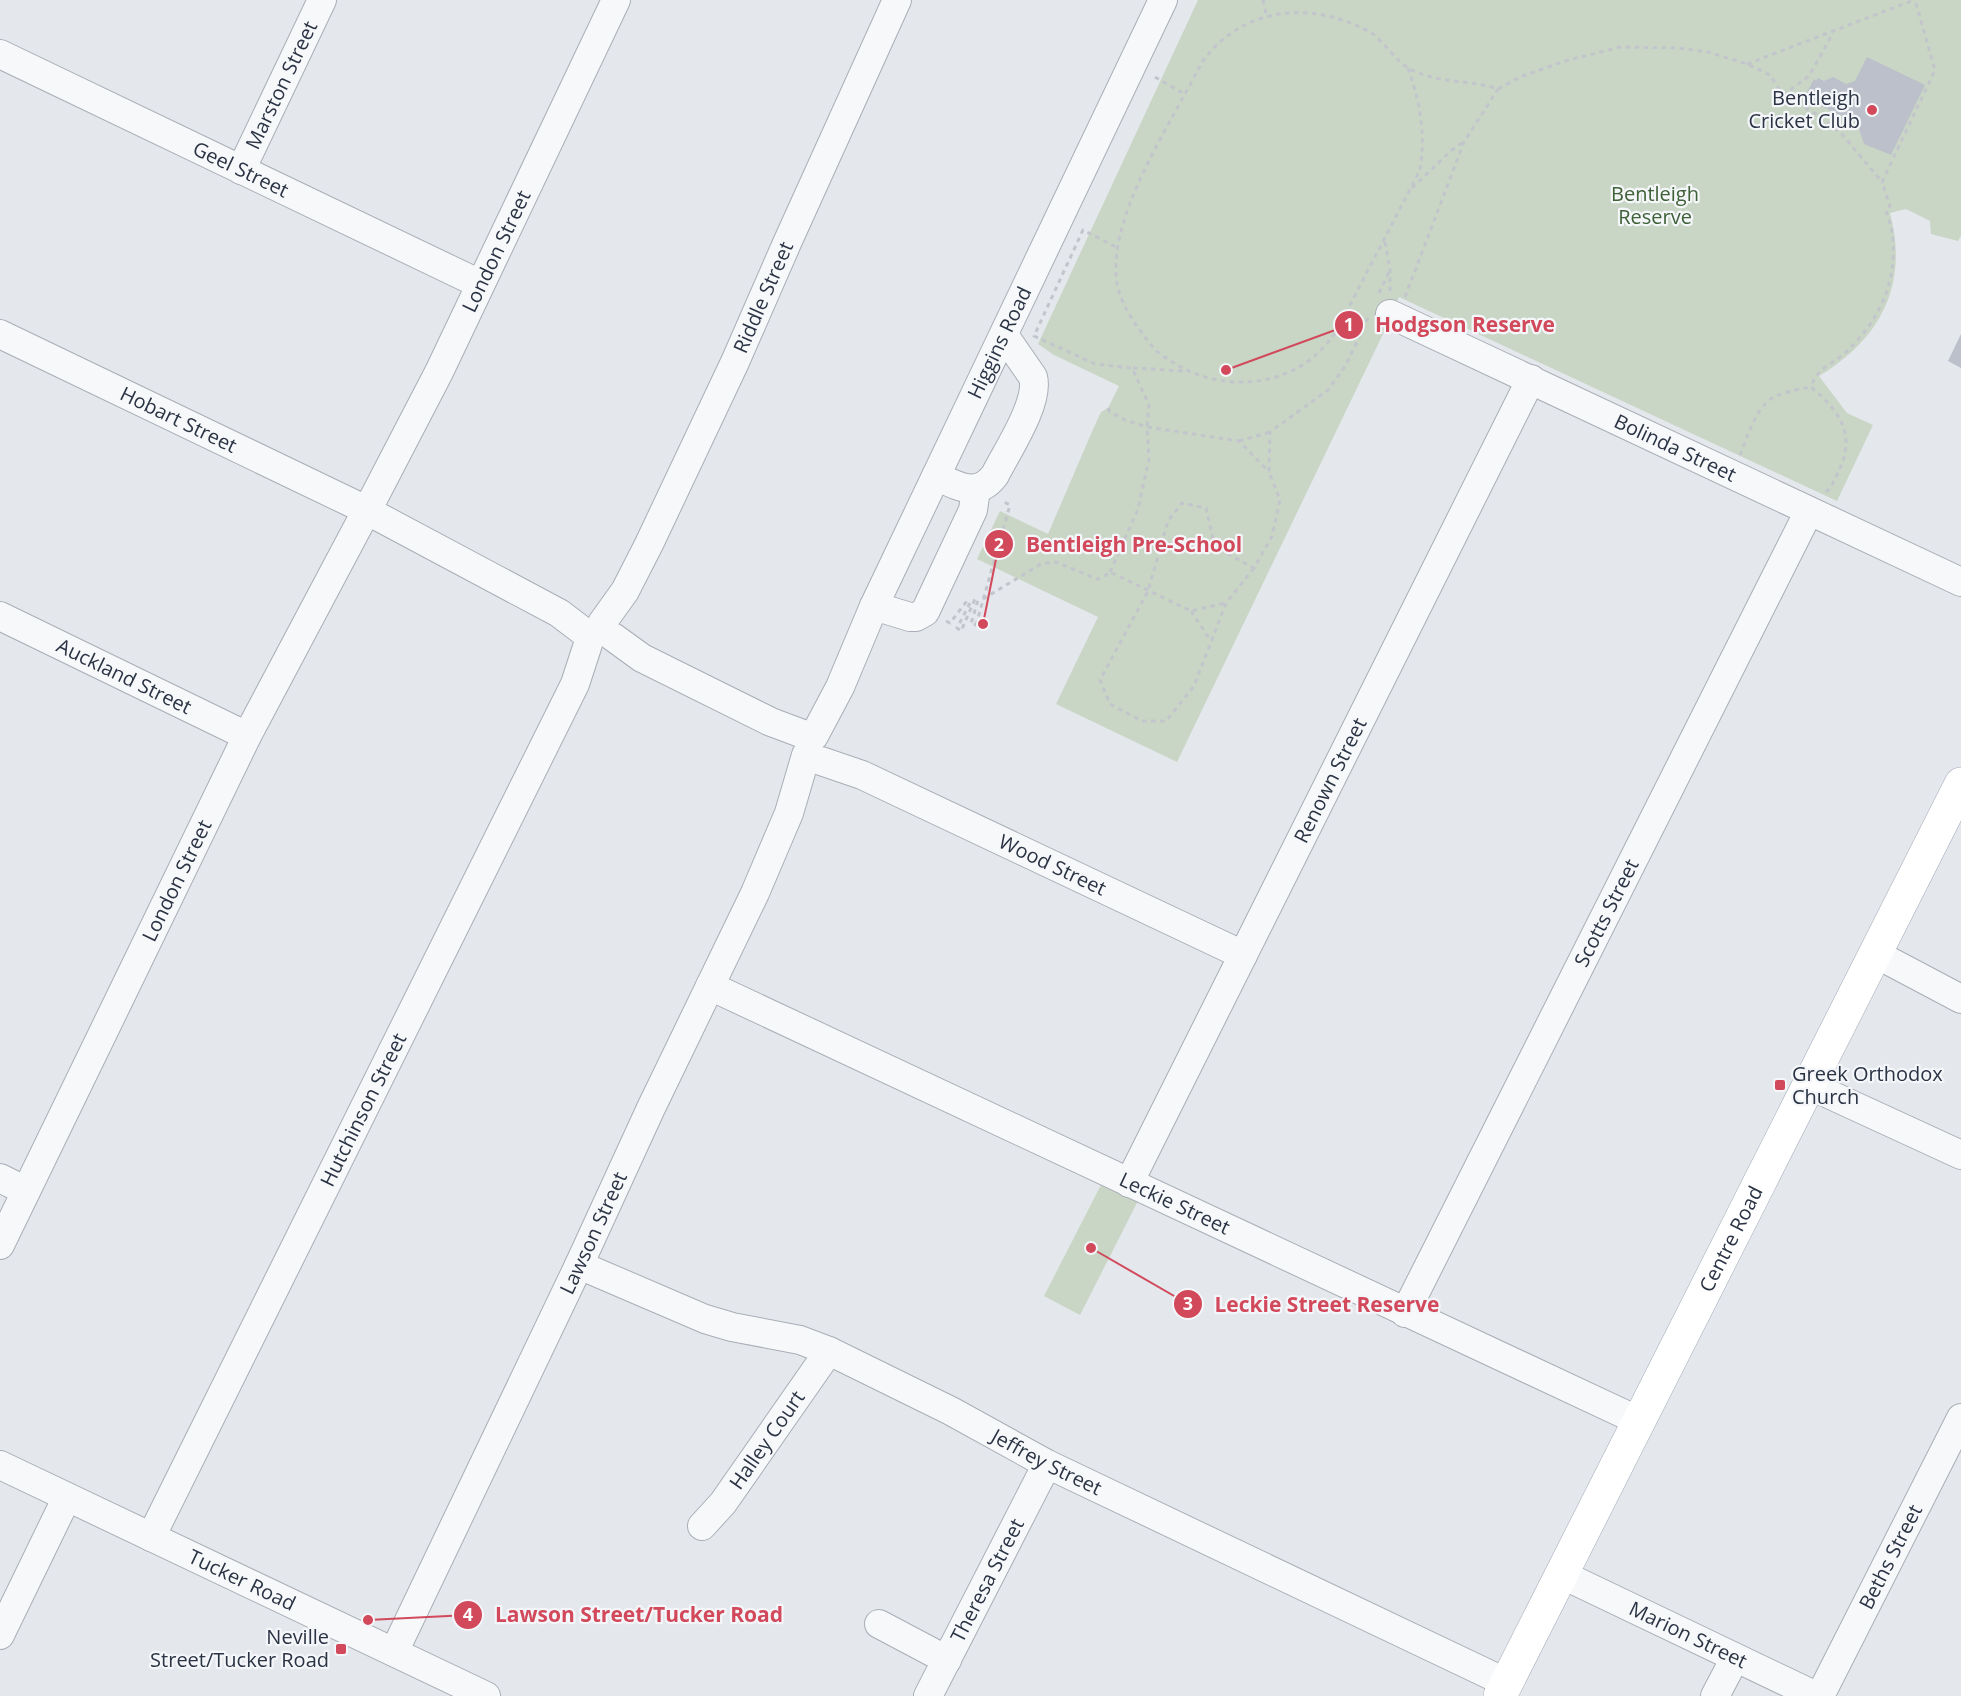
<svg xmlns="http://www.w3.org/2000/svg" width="1961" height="1696" font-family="'Open Sans',sans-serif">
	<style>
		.green { fill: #c9d6c5 }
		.building { fill: #bbc0ca }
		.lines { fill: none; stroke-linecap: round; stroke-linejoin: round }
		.minor-casing { stroke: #a9aeb7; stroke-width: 30 }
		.major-casing { stroke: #a3abb8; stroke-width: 34 }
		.path { stroke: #c2c5cb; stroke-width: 3; stroke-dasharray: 4.5 4.5; stroke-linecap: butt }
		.minor { stroke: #f7f8fa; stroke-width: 28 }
		.major { stroke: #fff; stroke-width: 33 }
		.poi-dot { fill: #d1495b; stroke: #f4f6f9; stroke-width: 2 }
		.labels { text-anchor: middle; stroke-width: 4.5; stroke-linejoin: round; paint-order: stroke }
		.street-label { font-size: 20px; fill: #2b3445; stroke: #f4f6f9 }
		.poi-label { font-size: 20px; fill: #2b3445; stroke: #f4f6f9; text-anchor: end }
		.park-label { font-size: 20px; fill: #3f6138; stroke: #f4f6f9 }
		.leader { fill: none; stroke: #d1495b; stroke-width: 2 }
		.callout-dot { fill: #d1495b; stroke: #f4f6f9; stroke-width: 2 }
		.mark-label { font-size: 18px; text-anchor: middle; font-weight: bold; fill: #fff }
		.callout-label { font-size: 21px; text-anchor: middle; font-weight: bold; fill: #d1495b; stroke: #f4f6f9; stroke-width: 4.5; stroke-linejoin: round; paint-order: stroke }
	</style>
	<rect width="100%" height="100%" fill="#e4e7ec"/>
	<path class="green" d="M1198,0H1961V236L1958,241L1931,234L1930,221L1906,209L1890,213C1909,284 1881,339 1819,376L1847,413L1873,425L1837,501L1399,297L1383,334L1177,762L1056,704L1098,617L977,559L1000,511L1048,534L1094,427L1101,412L1108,408L1119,386L1054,355L1038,344Z
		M1103,1181L1139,1199L1080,1315L1044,1296Z"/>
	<path class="building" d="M1867,57L1925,85L1891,155L1864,144L1857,123L1804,98L1814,79L1816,81L1818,78L1824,81L1833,77L1846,84L1855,81Z
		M1961,334V368L1948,361Z"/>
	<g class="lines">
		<g class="minor-casing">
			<g id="minor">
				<path id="s1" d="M0,54L480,284"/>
				<path id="s2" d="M241,170L322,0"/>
				<path id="s3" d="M1390,314L1961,582"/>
				<path id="s4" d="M0,334L356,505"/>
				<path d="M936,476C958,486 977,499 995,475C1007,451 1040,402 1033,377L1004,335"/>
				<path id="s5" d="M372,501L439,372L616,0"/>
				<path d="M377,516L559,613L588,635"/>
				<path d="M874,606L910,617H916L925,612L973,510L976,489"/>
				<path id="s6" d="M0,616L247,736"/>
				<path id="s7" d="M602,623L625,591L649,544L735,362L787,243L897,0"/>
				<path d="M613,637L642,658L771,722L811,737"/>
				<path id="s8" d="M814,736L840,687L874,606L1163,0"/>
				<path id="s9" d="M821,761L862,775L1243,955"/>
				<path d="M1876,954L1961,999"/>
				<path id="s10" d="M710,986L1639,1421"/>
				<path d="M1809,1085L1961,1155"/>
				<path d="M0,1178L26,1191"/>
				<path id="s11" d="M1129,1183L1531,379"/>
				<path id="s12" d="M0,1245L247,736L361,521"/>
				<path id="s13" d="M579,1265L705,1319L732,1327L800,1340L829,1351L951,1411L1047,1464L1507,1683"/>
				<path id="s14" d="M1405,1313L1809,511"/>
				<path id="s15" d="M0,1465L486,1696"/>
				<path id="s16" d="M702,1526L723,1503L829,1351"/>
				<path id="s17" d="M151,1537L575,684L589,641"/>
				<path id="s18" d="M1561,1574L1816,1696"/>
				<path d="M879,1624L947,1660"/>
				<path d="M0,1635L67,1497"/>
				<path id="s19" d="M394,1652L579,1265L651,1108L755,893L789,813L806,755"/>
				<path id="s20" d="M928,1696L1047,1464"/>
				<path d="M1715,1696L1735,1658"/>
				<path id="s21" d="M1820,1696L1961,1418"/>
			</g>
		</g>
		<g class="major-casing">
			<g id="major">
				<path id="s22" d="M1500,1696L1961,784"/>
			</g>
		</g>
		<path class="path" d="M1263,0L1266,14
			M1747,64L1914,0
			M1408,68C1420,102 1426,134 1420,170L1336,332C1327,344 1317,356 1304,364C1264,390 1209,387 1171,361C1165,357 1157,353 1153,347C1148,342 1144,335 1139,329C1128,314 1117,295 1116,275C1112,209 1172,122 1202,62C1243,6 1311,0 1370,32C1384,41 1396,62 1410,69C1438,84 1469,79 1498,89L1520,77L1565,61L1620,47L1678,48L1708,52L1747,64L1770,75L1783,95L1816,114L1841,133L1882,182L1935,70L1915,0
			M1155,77L1186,95
			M1783,95L1809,76L1833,33
			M1412,188L1452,150L1463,142
			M1385,242L1390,270V292
			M1379,293L1390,270
			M1405,297L1464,142L1498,89
			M1133,368L1183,371
			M1108,408L1110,412L1125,420L1147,427L1239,441L1269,472
			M1239,441L1270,432
			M1740,455C1748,437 1755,407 1774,397C1785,392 1799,389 1811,387
			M1826,492C1833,486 1836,476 1840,468C1856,432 1838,410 1811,387C1818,366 1831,366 1846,352C1877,323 1896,286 1893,242C1893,232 1889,221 1886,210L1890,206L1882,182
			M1254,568L1226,603L1194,686L1166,721H1142L1110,704L1100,680L1148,591L1168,521L1182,503L1206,508L1215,547L1254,568L1272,536L1280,500L1269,472L1270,432L1328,390L1346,365L1368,318
			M1110,572L1138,509L1149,459L1147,427L1149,405L1132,368L1095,364L1034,336L1083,230L1116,247
			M983,599L1041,564L1056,562L1097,579L1103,577L1110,572L1191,611L1226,603
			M1191,611L1211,641
			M946,621L950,623L967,601L970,603L957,628L961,631L975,599L978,600L971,624L976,625
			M976,625L1010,505L1002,501"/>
		<use href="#minor" class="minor"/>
		<use href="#major" class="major"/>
	</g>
	<g class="poi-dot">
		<circle cx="1872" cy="110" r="6"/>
		<rect x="1774" y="1079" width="12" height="12" rx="3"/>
		<rect x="335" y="1643" width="12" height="12" rx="3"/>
	</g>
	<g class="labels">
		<g class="street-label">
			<text dy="7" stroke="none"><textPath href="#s2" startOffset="94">Marston Street</textPath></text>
			<text dy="7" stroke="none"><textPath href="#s1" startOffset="267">Geel Street</textPath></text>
			<text dy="7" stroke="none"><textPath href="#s5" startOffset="279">London Street</textPath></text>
			<text dy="7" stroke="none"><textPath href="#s7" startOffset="364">Riddle Street</textPath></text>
			<text dy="7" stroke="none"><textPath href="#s8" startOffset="435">Higgins Road</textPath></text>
			<text dy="7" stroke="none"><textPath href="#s4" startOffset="198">Hobart Street</textPath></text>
			<text dy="7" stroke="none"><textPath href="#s3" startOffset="315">Bolinda Street</textPath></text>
			<text dy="7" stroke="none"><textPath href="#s6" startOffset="138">Auckland Street</textPath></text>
			<text dy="7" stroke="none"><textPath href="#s11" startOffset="450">Renown Street</textPath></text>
			<text dy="7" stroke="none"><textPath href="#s9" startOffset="254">Wood Street</textPath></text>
			<text dy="7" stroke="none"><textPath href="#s12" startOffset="405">London Street</textPath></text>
			<text dy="7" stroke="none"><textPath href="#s14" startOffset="448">Scotts Street</textPath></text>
			<text dy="7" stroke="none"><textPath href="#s17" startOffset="477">Hutchinson Street</textPath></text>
			<text dy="7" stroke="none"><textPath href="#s10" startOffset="513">Leckie Street</textPath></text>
			<text dy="7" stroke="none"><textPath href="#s19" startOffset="464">Lawson Street</textPath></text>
			<text dy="7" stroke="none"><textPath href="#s22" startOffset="512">Centre Road</textPath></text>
			<text dy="7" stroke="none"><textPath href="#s16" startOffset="108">Halley Court</textPath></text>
			<text dy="7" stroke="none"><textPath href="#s13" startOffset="510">Jeffrey Street</textPath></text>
			<text dy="7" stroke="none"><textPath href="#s21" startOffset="156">Beths Street</textPath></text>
			<text dy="7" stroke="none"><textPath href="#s15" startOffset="268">Tucker Road</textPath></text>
			<text dy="7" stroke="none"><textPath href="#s20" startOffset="130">Theresa Street</textPath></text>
			<text dy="7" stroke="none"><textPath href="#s18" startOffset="141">Marion Street</textPath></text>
		</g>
		<g class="poi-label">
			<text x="1860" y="105">Bentleigh<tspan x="1860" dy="23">Cricket Club</tspan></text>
			<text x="1792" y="1081" text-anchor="start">Greek Orthodox<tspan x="1792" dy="23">Church</tspan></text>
			<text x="329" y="1644">Neville<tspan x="329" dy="23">Street/Tucker Road</tspan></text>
		</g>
		<g class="park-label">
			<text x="1655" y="201">Bentleigh<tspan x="1655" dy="23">Reserve</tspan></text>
		</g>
	</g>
	<path class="leader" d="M1226 370L1349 325M983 624L999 544M1091 1248L1188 1304M368 1620L468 1615"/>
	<g class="callout-dot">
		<circle cx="1226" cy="370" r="6"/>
		<circle cx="983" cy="624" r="6"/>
		<circle cx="1091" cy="1248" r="6"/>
		<circle cx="368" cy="1620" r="6"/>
		<circle cx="1349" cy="325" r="15"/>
		<circle cx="999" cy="544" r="15"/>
		<circle cx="1188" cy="1304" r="15"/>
		<circle cx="468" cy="1615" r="15"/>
	</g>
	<g class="mark-label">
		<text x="1349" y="331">1</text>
		<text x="999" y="551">2</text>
		<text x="1188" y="1310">3</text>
		<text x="468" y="1621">4</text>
	</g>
	<g class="callout-label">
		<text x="1465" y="332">Hodgson Reserve</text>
		<text x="1134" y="552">Bentleigh Pre-School</text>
		<text x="1327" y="1312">Leckie Street Reserve</text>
		<text x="639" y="1622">Lawson Street/Tucker Road</text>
	</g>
</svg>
